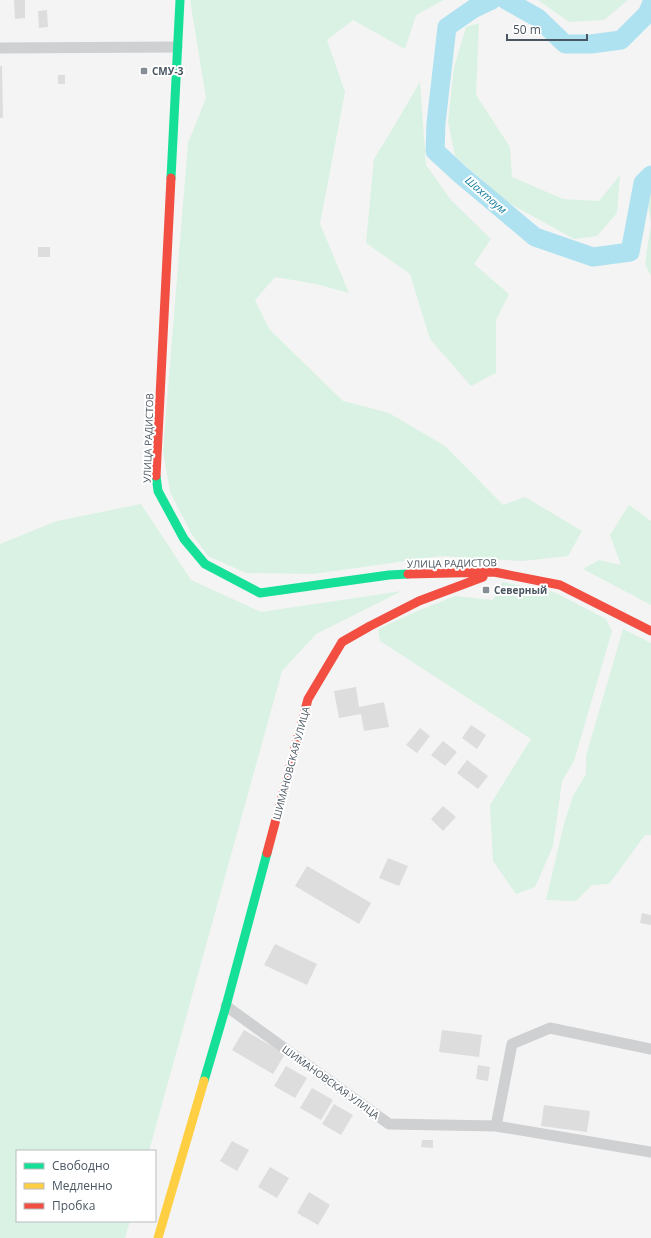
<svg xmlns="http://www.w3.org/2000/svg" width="651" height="1238" font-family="'Open Sans',sans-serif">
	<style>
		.green { fill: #d9f2e3 }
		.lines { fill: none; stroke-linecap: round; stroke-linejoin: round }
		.river { stroke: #aee2f0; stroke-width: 19 }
		.building { fill: #ddddde }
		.street { stroke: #ced0d2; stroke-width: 11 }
		.fast { stroke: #16e098; stroke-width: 9 }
		.slow { stroke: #ffcf43; stroke-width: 9 }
		.jam { stroke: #f24e42; stroke-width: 9 }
		.poi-dot { fill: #868d94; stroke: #fff; stroke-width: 1.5 }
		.labels { text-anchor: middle; stroke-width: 4; stroke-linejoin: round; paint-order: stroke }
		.poi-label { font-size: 10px; font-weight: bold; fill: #4a5661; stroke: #fff; text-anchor: start }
		.street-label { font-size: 10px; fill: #4a5661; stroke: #fff }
		.water-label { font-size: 11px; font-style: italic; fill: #0c7c9b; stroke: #fff }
	</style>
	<rect width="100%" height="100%" fill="#f4f4f4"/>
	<path class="green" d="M190,0H444L416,15L405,49L353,20L327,40L345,92L320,224L349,293L316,284L275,277L255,300L269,329L343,401L389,413L445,446L503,505L525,497L582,531L568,556L522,561L441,556L313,574L246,573L208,556L191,533L170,492L163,451L188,143L206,98Z
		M538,0H628L604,20L569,22Z
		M479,23L476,95L510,147L512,177L563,199L599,201L620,175L617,213L597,236L574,239L507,202L455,156L448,122L454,67L466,27Z
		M420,82L426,165L451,200L491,239L474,264L509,294L496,320V373L471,386L430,339L410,274L366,243L374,159L393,128Z
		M651,192V276L645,264L651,224L647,198Z
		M141,504L191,580L261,612L402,591L316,634L282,671L149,1151H17V1221H130L125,1238H0V544L57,521Z
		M629,505L651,521V605L583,569L599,560L621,565L610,535Z
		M502,582L554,592L606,619L612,631L574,761L562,781L553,846L535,887L516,894L493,861L490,805L531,739L380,641L378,629L415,612L455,596L493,600Z
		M623,629L651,643V835H645L609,884L592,885L576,901L546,900L564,824L573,796L586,774V756Z"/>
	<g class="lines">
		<path class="river" d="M492,0L473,9L447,27L436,123L435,151L460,174L535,237L593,257L630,252L643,183L651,175
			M506,0L538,18L565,44H591L621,40L647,14L651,5"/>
	</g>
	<path class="building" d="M14,0H25V18L15,19Z
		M47,10L48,27L39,28L38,11Z
		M0,66H2L3,118H0Z
		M58,75H65V84H58Z
		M38,247H50V257H38Z
		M356,687L359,707L384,702L389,727L364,731L361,714L339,718L334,691Z
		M471,725L486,735L477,749L462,738Z
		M420,728L430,736L417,753L406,745Z
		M443,741L457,752L445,766L431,755Z
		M467,760L488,776L478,789L457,773Z
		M443,806L456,817L443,831L431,819Z
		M388,858L408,866L399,886L379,878Z
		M307,866L371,903L359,924L295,886Z
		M642,913L651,915V925L640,923Z
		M275,944L317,964L307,985L264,965Z
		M244,1030L285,1054L273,1074L232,1050Z
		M442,1030L482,1035L479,1057L439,1052Z
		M478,1065L490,1067L488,1081L476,1079Z
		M286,1066L307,1078L295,1098L274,1086Z
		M312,1088L333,1100L321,1120L300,1108Z
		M334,1104L353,1115L341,1135L322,1124Z
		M544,1105L590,1111L587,1132L541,1126Z
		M422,1140H433V1148L421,1147Z
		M232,1141L249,1150L237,1171L220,1161Z
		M270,1167L289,1178L277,1198L258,1187Z
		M309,1192L330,1205L318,1225L297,1213Z"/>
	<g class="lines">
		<path class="street" d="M0,48L177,47
			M226,1006L389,1124L496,1126
			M651,1049L550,1028L512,1044L496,1126L651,1152"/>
		<path class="fast" d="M171,178L180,0
			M156,476L158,491L184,539L205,564L260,593L389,575L408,574
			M204,1081L226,1006L267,853"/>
		<path class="slow" d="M158,1238L204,1081"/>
		<path class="jam" d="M156,476L171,178
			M408,574L494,572L560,585L651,631
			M267,853L308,699L342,642L370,626L419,601L483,577"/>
	</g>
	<g class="poi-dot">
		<rect x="140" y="67" width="8" height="8" rx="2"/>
		<rect x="482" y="586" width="8" height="8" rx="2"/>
	</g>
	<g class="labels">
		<g class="poi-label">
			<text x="152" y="75">СМУ-3</text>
			<text x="494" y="594">Северный</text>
		</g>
		<g class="street-label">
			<text transform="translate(148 438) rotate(-88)" y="4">УЛИЦА РАДИСТОВ</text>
			<text transform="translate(452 563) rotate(-1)" y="4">УЛИЦА РАДИСТОВ</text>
			<text transform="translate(291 763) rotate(-75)" y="4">ШИМАНОВСКАЯ УЛИЦА</text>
			<text transform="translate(331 1082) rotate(36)" y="4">ШИМАНОВСКАЯ УЛИЦА</text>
		</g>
		<g class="water-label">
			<text transform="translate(486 195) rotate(41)" y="4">Шахтаум</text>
		</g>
	</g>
	<rect x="16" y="1150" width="140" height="72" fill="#ffffff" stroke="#b7bbc0"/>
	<rect x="24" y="1163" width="20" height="6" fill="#16e098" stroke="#b7bbc0"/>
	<text x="52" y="1170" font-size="12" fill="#4a5661">Свободно</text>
	<rect x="24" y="1183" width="20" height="6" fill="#ffcf43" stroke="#b7bbc0"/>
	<text x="52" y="1190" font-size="12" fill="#4a5661">Медленно</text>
	<rect x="24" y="1203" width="20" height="6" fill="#f24e42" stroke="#b7bbc0"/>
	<text x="52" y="1210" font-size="12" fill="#4a5661">Пробка</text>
	<path d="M507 34v6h80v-6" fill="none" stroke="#4a5661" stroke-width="2"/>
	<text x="513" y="34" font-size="12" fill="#4a5661" stroke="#ffffff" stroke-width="3" paint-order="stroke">50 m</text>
</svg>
